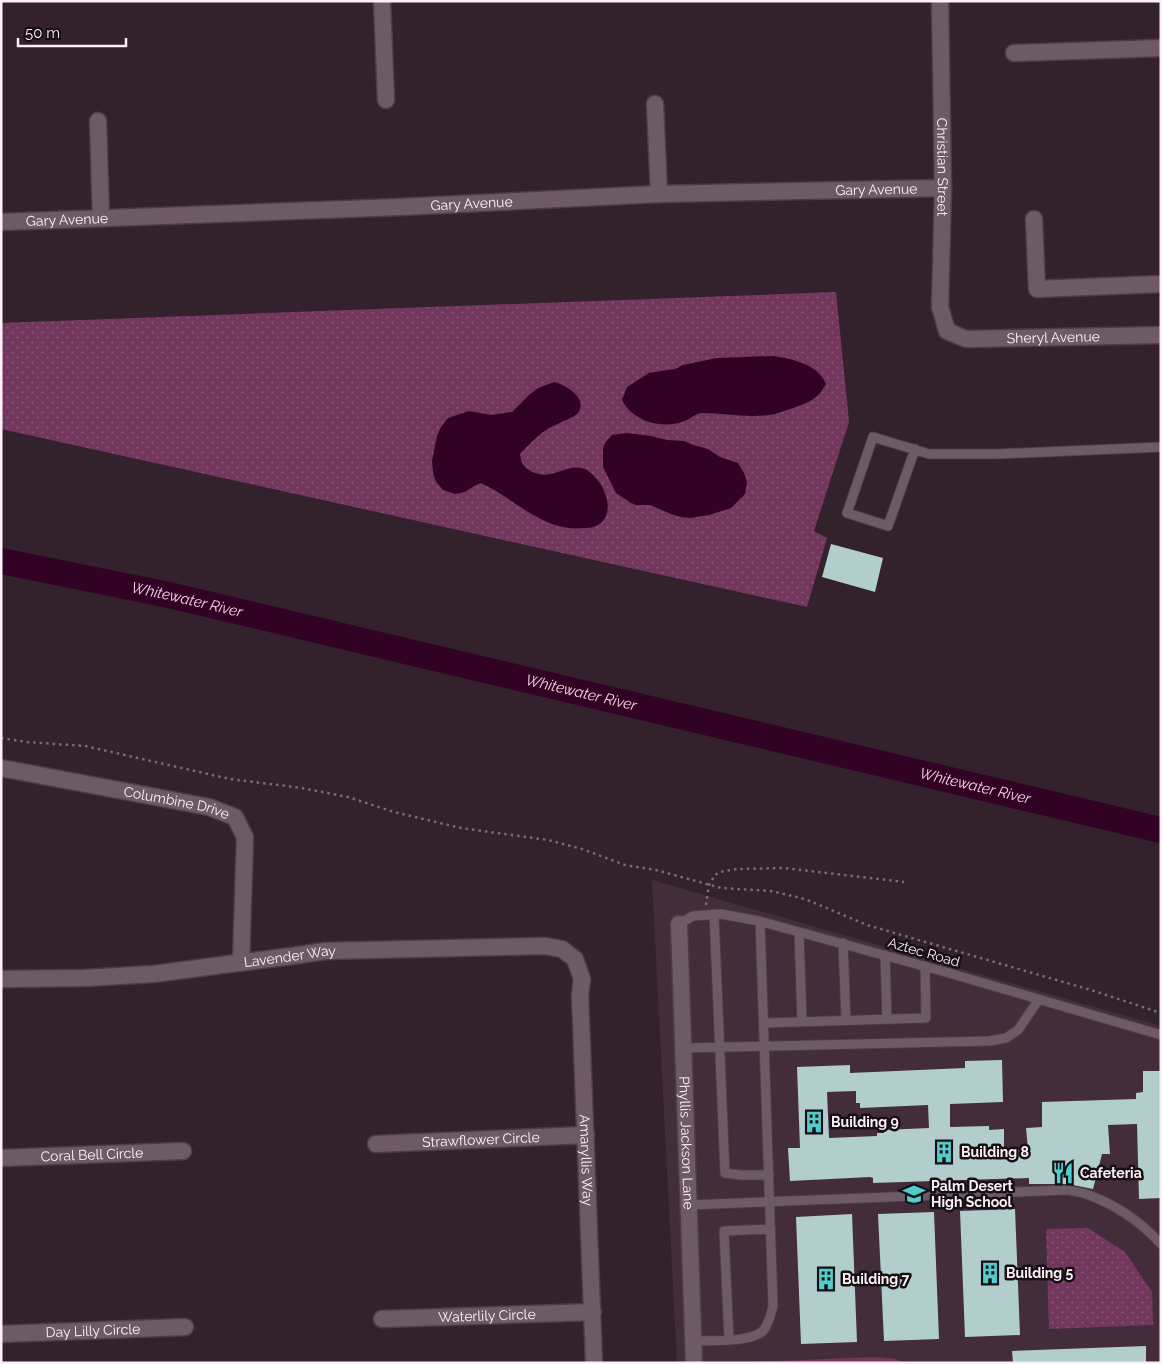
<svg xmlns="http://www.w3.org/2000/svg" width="1162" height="1364" font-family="Raleway,sans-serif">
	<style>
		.built { fill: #432d3a }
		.grass { fill: url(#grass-dots) }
		.pitch { fill: #73365d }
		.water { fill: #320224 }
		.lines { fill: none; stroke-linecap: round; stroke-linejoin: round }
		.river { stroke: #320224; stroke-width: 26 }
		.building { fill: #b1cdcc; fill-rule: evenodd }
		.service-casing { stroke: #4c3e47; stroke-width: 11 }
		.minor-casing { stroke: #4c3e47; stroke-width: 19 }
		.path { stroke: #7a6b73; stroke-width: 2.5; stroke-dasharray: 2.5 4; stroke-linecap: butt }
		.service { stroke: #6e5a65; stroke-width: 9 }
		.minor { stroke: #6e5a65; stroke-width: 16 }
		.labels { text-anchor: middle; stroke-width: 5; stroke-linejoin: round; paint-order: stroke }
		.street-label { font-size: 14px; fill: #fdf1f7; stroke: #160f13 }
		.poi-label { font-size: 14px; font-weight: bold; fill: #fdf1f7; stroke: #160f13; text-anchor: start }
		.water-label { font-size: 15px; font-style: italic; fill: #f8cee6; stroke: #160f13 }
	</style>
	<defs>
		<pattern id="grass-dots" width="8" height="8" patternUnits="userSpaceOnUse" patternTransform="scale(1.25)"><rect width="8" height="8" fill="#73365d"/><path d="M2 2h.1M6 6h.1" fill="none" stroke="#885475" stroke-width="1.8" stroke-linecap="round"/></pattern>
	</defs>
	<rect width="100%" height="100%" fill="#33222c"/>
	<path class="built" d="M652,880L1161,1026V1363H677Z"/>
	<path class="grass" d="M836,292L849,422L814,531L827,538L807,607L1,429V323Z
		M1088,1228L1125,1252L1152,1292L1153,1325L1049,1329L1046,1229Z"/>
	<path class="pitch" d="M874,1357L895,1359L904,1363H728Z"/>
	<path class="water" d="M773,356C793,359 818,364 826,384C817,400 809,402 793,408C787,410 782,412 775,414C752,419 726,413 702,413C694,414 689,420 682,422C661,429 632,421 622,400L627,387L649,373L667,370L675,369L683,365L717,358Z
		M554,382C566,385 590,399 577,414C574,417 555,425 549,428C538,435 529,444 520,454C521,462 522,465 529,470C554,486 572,454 593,475C598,480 603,486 605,494C609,503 609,515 602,522C596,527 591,528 584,528C544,533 514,498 481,483L474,486L465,492L455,494L443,490L436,482L433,473L432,461L437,436L441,427L448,418L469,411L491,415L512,412L530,394L538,388Z
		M626,433L651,436L667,440L684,441L693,445L708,449L720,457L738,463L744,473L747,482L745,494L731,508L709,515L690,518L681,517L671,514L650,505H636L631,503L616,493L603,467V449L605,443L612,435Z"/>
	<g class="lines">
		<path class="river" id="s1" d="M1,561L169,595L1161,830"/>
	</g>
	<path class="building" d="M831,544L883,558L875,592L822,577Z
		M1002,1060L1003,1102L950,1104V1127L989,1126V1130L1004,1129V1149H1028L1026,1128L1042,1127V1102L1136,1099V1093L1143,1092V1071H1161V1198L1139,1199L1137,1124L1108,1125L1110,1154H1102L1093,1189L1068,1184H1029V1178L873,1183V1178L870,1177L790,1181L788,1148H800L797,1067L850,1065V1073L965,1068V1061ZM856,1091V1103H860V1108L928,1105L929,1128L884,1130V1133H877V1136L829,1138L827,1092Z
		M1015,1209L1020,1335L965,1337L960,1211Z
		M934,1212L939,1339L884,1341L878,1214Z
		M852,1214L857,1342L801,1344L796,1217Z
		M1146,1346V1363H1013L1012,1351Z"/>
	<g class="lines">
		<g class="service-casing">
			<path id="service" d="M915,449L888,526L847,513L873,437L929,454H996L1161,447
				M714,914L725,1173L740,1175H769
				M679,924L693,916L721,914L759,921L949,973L1161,1035
				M799,932L802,1022
				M843,943L846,1020
				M885,955L887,1019
				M764,1023L926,1018L925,966
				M683,1048L989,1041L1006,1038L1018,1030L1039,999
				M689,1205L1067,1190C1073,1191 1080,1192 1086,1194C1114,1204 1141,1222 1161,1244
				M729,1339L724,1231L771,1229
				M693,1341C711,1340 749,1343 763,1331C769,1324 771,1314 773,1306L760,921"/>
		</g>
		<g class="minor-casing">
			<g id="minor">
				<path d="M382,1L386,100"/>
				<path id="s2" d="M940,1L943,188L940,307L947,331L966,339L1161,335"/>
				<path d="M1014,53L1161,48"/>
				<path d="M655,104L659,194"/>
				<path d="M98,121L101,218"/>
				<path d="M1034,219L1037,289L1161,284"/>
				<path id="s3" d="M1,222L400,207L659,194L943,188"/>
				<path id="s4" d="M1,768L209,807L235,817L245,837L241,963"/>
				<path id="s5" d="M679,924L694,1363"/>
				<path id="s6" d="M1,979L85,978L153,974L292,956L325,951L545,946L562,949L575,959L582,979L580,995L594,1363"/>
				<path id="s7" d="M376,1144L586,1135"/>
				<path id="s8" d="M1,1158L183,1151"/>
				<path id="s9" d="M382,1319L593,1312"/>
				<path id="s10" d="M1,1334L185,1327"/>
			</g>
		</g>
		<path class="path" d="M1,738L27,742L85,746L230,779L302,788L348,797L394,812L461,828L548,840L582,849L625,865L656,870L721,888L771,891L805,899L867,925L1091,990L1161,1013
			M706,905L709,885L715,875L719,872L737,869L784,868L904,882"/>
		<use href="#service" class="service"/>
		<use href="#minor" class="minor"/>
	</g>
	<defs>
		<g id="building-bare" transform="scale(1.725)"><path d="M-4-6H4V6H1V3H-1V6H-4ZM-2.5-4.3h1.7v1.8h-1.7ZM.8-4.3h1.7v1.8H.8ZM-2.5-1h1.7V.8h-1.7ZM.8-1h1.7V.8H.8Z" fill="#52cdcc" stroke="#160f13" stroke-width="2.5" paint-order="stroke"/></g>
		<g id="restaurant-bare" transform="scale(1.725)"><path d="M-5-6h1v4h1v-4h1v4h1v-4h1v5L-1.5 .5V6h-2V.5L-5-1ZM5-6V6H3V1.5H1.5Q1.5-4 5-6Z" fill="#52cdcc" stroke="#160f13" stroke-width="2.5" paint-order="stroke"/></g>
		<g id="school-bare" transform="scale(1.725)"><path d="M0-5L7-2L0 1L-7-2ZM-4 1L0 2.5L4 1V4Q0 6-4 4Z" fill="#52cdcc" stroke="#160f13" stroke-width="2.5" paint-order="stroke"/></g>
	</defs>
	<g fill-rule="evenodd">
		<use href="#building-bare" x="814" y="1122"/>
		<use href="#building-bare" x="944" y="1152"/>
		<use href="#restaurant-bare" x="1063" y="1173"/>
		<use href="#school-bare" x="914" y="1194"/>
		<use href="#building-bare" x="990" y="1273"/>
		<use href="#building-bare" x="826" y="1279"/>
	</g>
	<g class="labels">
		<g class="street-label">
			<text dy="5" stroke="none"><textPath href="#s2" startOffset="166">Christian Street</textPath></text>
			<text dy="5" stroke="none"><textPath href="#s3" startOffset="876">Gary Avenue</textPath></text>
			<text dy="5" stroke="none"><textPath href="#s3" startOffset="471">Gary Avenue</textPath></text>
			<text dy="5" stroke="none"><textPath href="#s3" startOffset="66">Gary Avenue</textPath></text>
			<text dy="5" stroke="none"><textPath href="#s2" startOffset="439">Sheryl Avenue</textPath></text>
			<text dy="5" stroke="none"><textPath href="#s4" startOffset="179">Columbine Drive</textPath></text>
			<text transform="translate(924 952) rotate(16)" y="5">Aztec Road</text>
			<text dy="5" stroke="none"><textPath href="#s6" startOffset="290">Lavender Way</textPath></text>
			<text dy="5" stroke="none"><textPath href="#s7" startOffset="105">Strawflower Circle</textPath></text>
			<text dy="5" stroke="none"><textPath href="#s5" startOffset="219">Phyllis Jackson Lane</textPath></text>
			<text dy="5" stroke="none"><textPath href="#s8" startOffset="91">Coral Bell Circle</textPath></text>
			<text dy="5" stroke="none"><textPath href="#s6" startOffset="782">Amaryllis Way</textPath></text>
			<text dy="5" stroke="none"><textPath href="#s9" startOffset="105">Waterlily Circle</textPath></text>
			<text dy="5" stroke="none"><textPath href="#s10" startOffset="92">Day Lilly Circle</textPath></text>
		</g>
		<g class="poi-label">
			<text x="831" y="1127">Building 9</text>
			<text x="961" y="1157">Building 8</text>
			<text x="1080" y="1178">Cafeteria</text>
			<text x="931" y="1191">Palm Desert<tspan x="931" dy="16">High School</tspan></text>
			<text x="1006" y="1278">Building 5</text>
			<text x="842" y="1284">Building 7</text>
		</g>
		<g class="water-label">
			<text dy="5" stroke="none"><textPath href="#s1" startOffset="190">Whitewater River</textPath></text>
			<text dy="5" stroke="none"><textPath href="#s1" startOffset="595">Whitewater River</textPath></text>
			<text dy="5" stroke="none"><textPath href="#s1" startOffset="1000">Whitewater River</textPath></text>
		</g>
	</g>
	<rect width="1162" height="1364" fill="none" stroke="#fdf1f7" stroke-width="5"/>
	<path d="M18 38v8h108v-8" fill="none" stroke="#fdf1f7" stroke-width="2.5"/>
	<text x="25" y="38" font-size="15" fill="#fdf1f7" stroke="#160f13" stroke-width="4" paint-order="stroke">50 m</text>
</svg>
